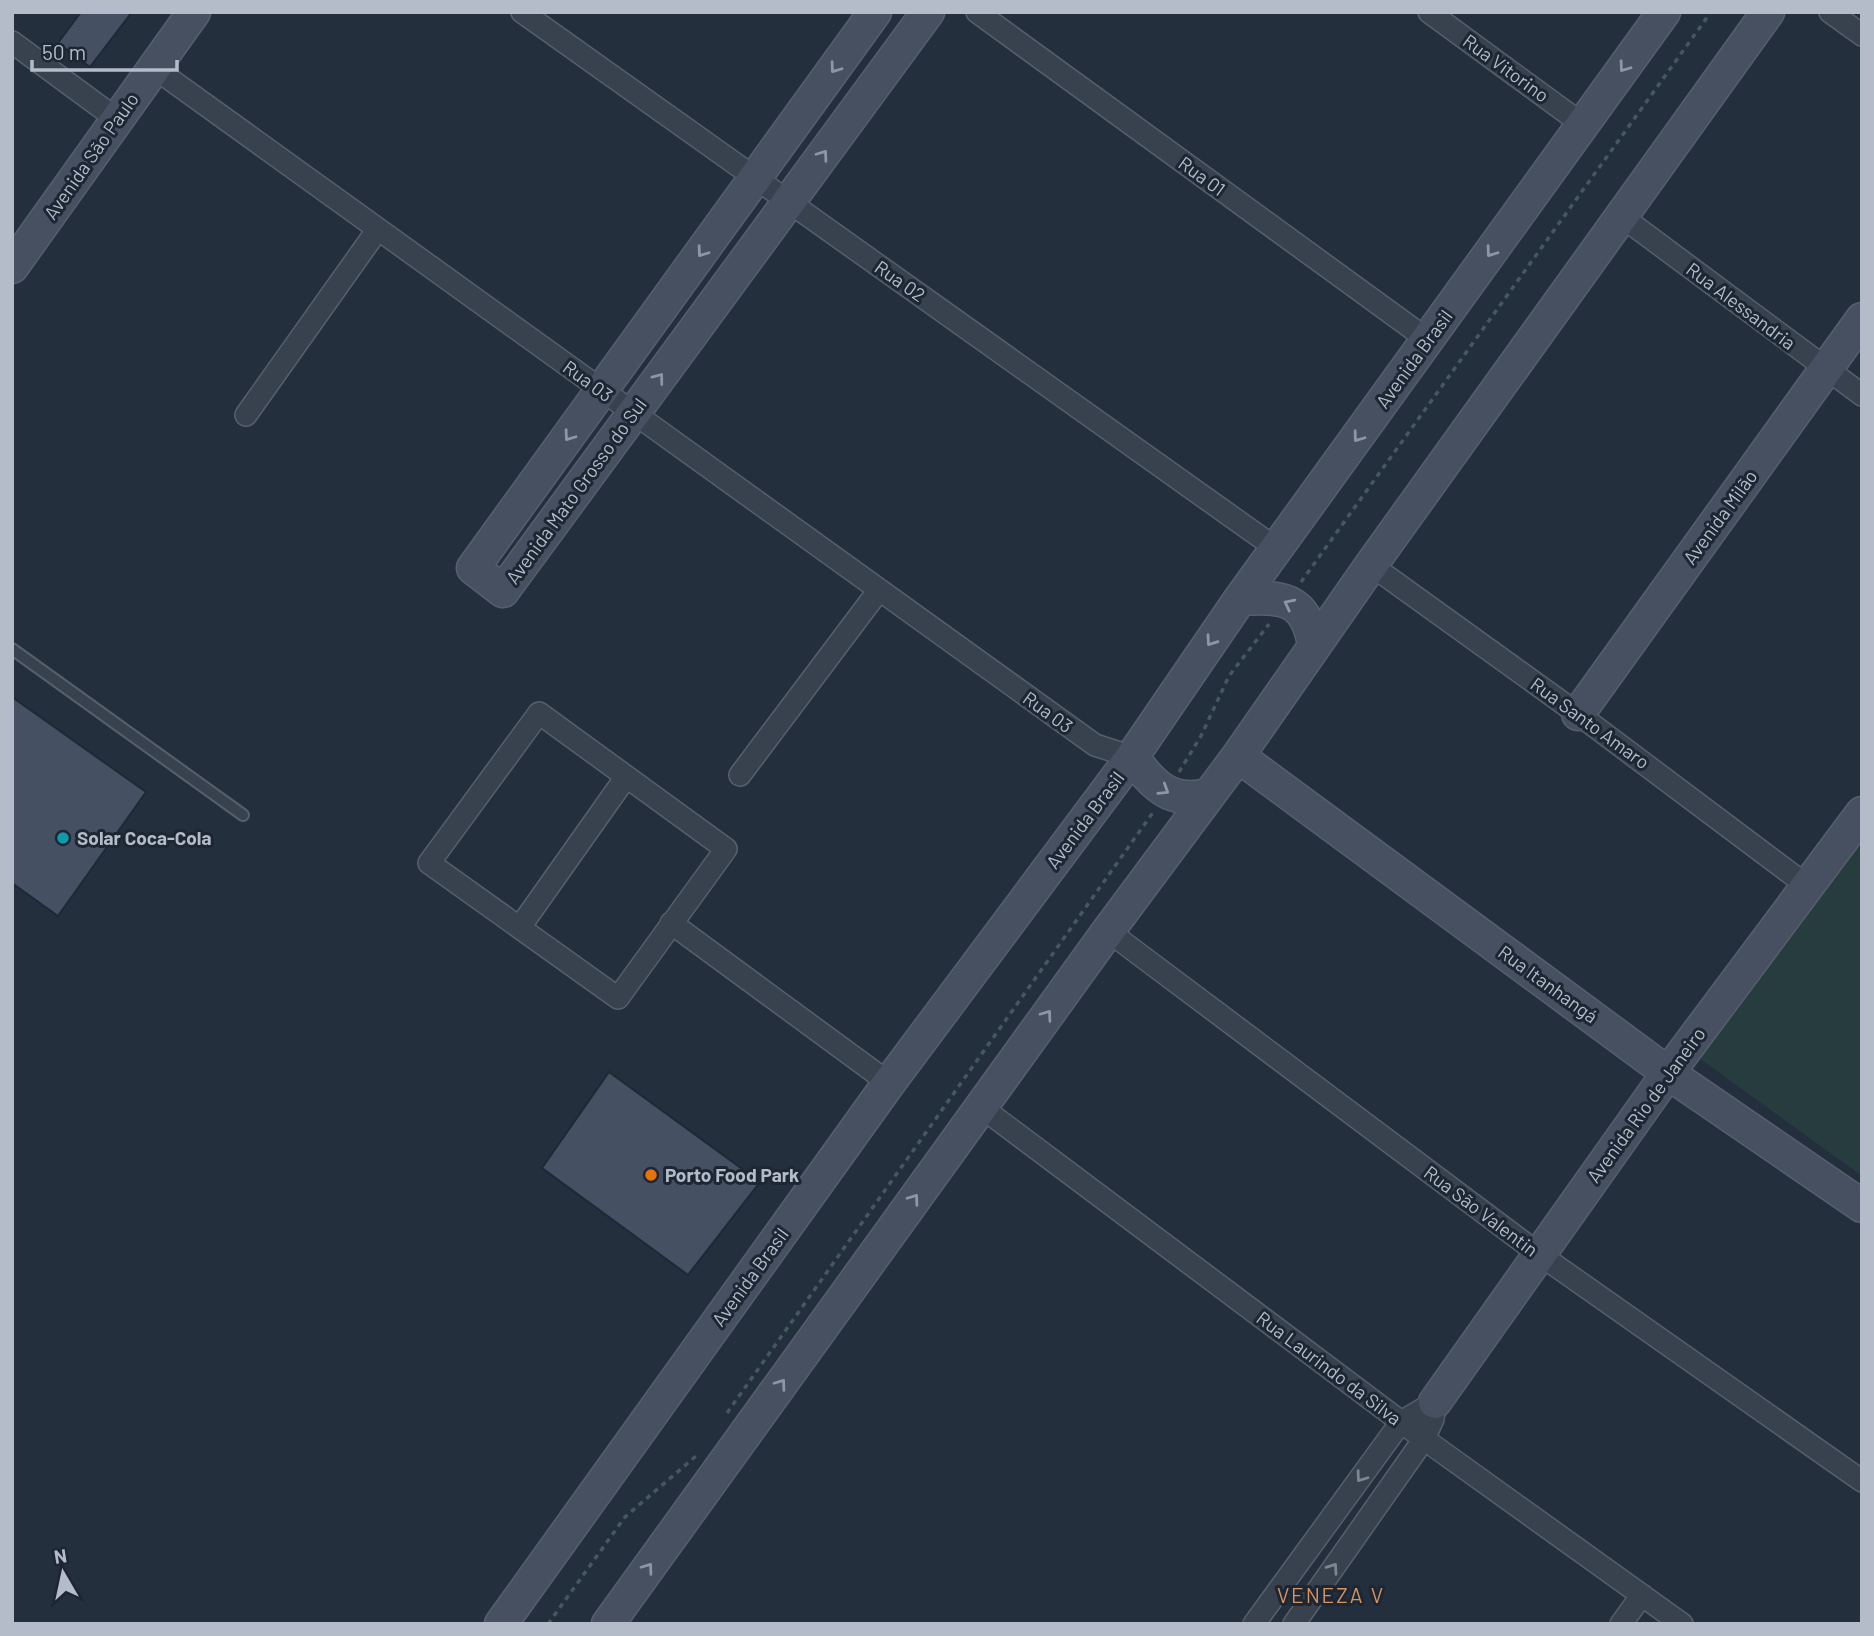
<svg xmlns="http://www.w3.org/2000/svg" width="1874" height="1636" font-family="Barlow,sans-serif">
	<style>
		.green { fill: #263c3f }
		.building { fill: #455162; stroke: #1f2835; stroke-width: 2 }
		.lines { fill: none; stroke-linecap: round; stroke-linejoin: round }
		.lane-casing { stroke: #565f6c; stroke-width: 14 }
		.street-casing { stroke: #565f6c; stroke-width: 24 }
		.secondary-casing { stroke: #565f6c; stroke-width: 35 }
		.path { stroke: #44595c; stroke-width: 3.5; stroke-dasharray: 5 5; stroke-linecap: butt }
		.lane { stroke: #38414e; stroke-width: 10 }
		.street { stroke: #38414e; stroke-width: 21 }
		.secondary { stroke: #465061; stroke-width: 32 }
		.oneway { stroke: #8e96a5 }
		.oneway2 { stroke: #7c8592 }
		.culture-dot { fill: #0f9aa8; stroke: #1d2633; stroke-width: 2.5 }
		.food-dot { fill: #e8710a; stroke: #1d2633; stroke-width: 2.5 }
		.labels { text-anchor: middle; stroke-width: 6; stroke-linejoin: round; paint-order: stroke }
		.street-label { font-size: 19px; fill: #b4bcc9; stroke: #1d2633 }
		.poi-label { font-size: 19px; font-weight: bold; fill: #b4bcc9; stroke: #1d2633; text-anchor: start }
		.neighbourhood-label { font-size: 21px; letter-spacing: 2px; fill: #d59563; stroke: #1d2633 }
	</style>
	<rect width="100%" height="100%" fill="#242f3e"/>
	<path class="green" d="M1854,839L1862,844V1176L1699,1058Z"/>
	<path class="building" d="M81,12H132L90,67L58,43Z
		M12,697L146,792L58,916L12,883Z
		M609,1072L760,1182L688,1275L542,1168Z"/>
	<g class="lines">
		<g class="lane-casing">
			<path id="lane" d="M12,649L243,815"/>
		</g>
		<g class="street-casing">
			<path id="street" d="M522,12L1277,549
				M977,12L1428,340
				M1429,12L1582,124
				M1830,12L1862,35
				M12,42L118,120
				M153,67L1095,745L1132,757
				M1621,216L1862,395
				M246,415L378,229
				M1371,565L1578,714L1806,885
				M539,713L726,849L618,998L429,863Z
				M740,775L879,590
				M671,923L889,1083
				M520,927L626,777
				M1108,931L1539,1254L1862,1481
				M981,1107L1424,1439L1682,1624
				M1254,1624L1401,1422L1435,1402
				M1294,1624L1424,1439L1433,1419L1435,1402
				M1621,1624L1642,1595"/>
		</g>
		<g class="secondary-casing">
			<path id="secondary" d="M875,12L473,568L503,591L928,12
				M12,267L194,12
				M1240,599C1283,596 1306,598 1314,645
				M1578,714L1862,319
				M1238,756L1668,1073L1862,1206
				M1132,757C1154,785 1169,804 1207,795
				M1435,1402L1668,1073L1862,813
				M501,1624L889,1083L1132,757L1240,599L1664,12
				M608,1624L1108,931L1238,756L1371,565L1768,12"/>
		</g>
		<path class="path" d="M1301,582L1711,12
			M1179,772L1201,736L1229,676L1269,624
			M727,1413L1154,811
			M548,1624L625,1517L696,1456"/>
		<use href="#lane" class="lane"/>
		<use href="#street" class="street"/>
		<use href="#secondary" class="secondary"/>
	</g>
	<defs><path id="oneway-chevron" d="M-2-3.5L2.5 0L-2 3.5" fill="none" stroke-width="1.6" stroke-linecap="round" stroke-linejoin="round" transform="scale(1.75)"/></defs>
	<g class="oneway">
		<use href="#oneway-chevron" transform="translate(1624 67) rotate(126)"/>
		<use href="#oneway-chevron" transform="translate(835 68) rotate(126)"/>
		<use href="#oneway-chevron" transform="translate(823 155) rotate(-54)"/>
		<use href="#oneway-chevron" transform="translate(702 252) rotate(126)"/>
		<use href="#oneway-chevron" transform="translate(1491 252) rotate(126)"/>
		<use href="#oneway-chevron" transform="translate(659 378) rotate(-53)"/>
		<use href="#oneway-chevron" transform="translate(569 436) rotate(126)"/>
		<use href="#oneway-chevron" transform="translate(1358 437) rotate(126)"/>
		<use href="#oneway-chevron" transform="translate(1289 604) rotate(-153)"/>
		<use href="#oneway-chevron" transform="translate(1211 641) rotate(125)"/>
		<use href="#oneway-chevron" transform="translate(1164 790) rotate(32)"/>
		<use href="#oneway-chevron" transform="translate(1047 1015) rotate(-54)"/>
		<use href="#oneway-chevron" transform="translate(914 1199) rotate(-54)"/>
		<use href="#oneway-chevron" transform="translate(781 1384) rotate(-54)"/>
		<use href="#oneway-chevron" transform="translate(648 1568) rotate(-54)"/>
	</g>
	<g class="oneway2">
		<use href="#oneway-chevron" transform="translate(1361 1477) rotate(126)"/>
		<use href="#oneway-chevron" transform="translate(1333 1568) rotate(-55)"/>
	</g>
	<circle class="culture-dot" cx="63" cy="838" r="7"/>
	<circle class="food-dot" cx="651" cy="1175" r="7"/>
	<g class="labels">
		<g class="street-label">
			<text transform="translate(1506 68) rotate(36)" y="7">Rua Vitorino</text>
			<text transform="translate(91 156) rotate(-55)" y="7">Avenida São Paulo</text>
			<text transform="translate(1202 176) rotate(36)" y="7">Rua 01</text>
			<text transform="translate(900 281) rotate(35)" y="7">Rua 02</text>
			<text transform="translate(1741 306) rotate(37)" y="7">Rua Alessandria</text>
			<text transform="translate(1414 359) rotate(-54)" y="7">Avenida Brasil</text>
			<text transform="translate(588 381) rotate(36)" y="7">Rua 03</text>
			<text transform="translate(576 491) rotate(-54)" y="7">Avenida Mato Grosso do Sul</text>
			<text transform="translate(1720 517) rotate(-54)" y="7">Avenida Milão</text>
			<text transform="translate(1048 712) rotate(36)" y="7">Rua 03</text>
			<text transform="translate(1590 723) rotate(36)" y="7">Rua Santo Amaro</text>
			<text transform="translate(1085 820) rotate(-53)" y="7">Avenida Brasil</text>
			<text transform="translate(1548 984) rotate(36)" y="7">Rua Itanhangá</text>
			<text transform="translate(1646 1105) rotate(-54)" y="7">Avenida Rio de Janeiro</text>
			<text transform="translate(1481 1211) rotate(37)" y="7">Rua São Valentin</text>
			<text transform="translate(750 1277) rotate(-54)" y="7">Avenida Brasil</text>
			<text transform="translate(1329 1368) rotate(37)" y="7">Rua Laurindo da Silva</text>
		</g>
		<g class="poi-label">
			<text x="77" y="845">Solar Coca-Cola</text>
			<text x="665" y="1182">Porto Food Park</text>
		</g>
		<g class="neighbourhood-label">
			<text x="1331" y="1603">VENEZA V</text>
		</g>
	</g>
	<rect width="1874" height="1636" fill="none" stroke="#b4bcc9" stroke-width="28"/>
	<g transform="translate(63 1573) rotate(351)" stroke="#1d2633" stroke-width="5" paint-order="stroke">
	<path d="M0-5L12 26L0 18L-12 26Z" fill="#b4bcc9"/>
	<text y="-10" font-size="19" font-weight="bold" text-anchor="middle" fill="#b4bcc9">N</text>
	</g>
	<path d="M32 60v10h145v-10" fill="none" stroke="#b4bcc9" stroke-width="3.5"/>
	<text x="42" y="60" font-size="21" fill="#b4bcc9" stroke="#1d2633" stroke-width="5" paint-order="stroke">50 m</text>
</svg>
